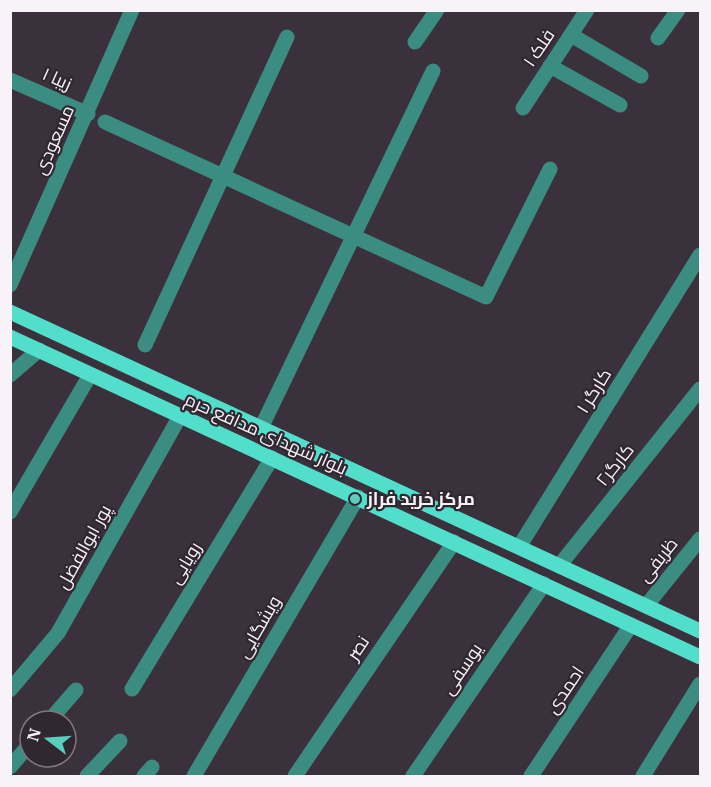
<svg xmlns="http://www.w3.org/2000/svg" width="711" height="787" font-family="'IBM Plex Serif',Cairo,serif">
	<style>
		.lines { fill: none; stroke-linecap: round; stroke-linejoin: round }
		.minor { stroke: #3b8d81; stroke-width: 15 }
		.major { stroke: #51dfcc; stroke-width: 15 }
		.poi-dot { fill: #5acebd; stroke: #302731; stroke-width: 2 }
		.labels { text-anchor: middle; stroke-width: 4.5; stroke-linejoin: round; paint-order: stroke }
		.street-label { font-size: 18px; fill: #f8f2f9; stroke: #302731 }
		.poi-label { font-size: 18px; font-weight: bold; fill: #f8f2f9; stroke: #302731; text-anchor: start }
	</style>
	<rect width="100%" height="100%" fill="#3a313c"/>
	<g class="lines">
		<path class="minor" d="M571,35L641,76
			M658,38L678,10
			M415,42L437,10
			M550,66L620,105
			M10,80L88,114
			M523,108L587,10
			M105,122L486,297L550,169
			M10,285L132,10
			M145,345L287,37
			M10,375L39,350
			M261,428L433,71
			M10,512L90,375
			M519,547L700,255
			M559,566L700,389
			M646,606L700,539
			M132,689L272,458
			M10,690L58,633L180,416
			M49,721L76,690
			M10,767L30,744
			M87,776L120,741
			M144,776L152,767
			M194,776L358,497
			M295,776L454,542
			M413,776L544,584
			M531,776L631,625
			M643,776L700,684"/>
		<path class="major" d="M10,312L700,631
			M10,337L700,657"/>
	</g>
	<circle class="poi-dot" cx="355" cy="499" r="6"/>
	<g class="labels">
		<g class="street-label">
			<text transform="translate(539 48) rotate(-56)" y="6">فلک ۱</text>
			<text transform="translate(57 79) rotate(24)" y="6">زیبا ۱</text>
			<text transform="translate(54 140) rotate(-66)" y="6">مسعودی</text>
			<text transform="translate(594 391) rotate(-58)" y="6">کارگر ۱</text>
			<text transform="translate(266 434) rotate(24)" y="6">بلوار شهدای مدافع حرم</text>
			<text transform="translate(615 465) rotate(-51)" y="6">کارگر۲</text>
			<text transform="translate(84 547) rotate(-61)" y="6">پور ابوالفضل</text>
			<text transform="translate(658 560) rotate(-51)" y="6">ظریفی</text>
			<text transform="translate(185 563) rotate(-59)" y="6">رویایی</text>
			<text transform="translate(259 627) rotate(-60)" y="6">ویشگایی</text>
			<text transform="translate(358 648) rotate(-56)" y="6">نصر</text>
			<text transform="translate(462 669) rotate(-56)" y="6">یوسفی</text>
			<text transform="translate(565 690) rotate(-56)" y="6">احمدی</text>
		</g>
		<g class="poi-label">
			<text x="367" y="505">مرکز خرید فراز</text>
		</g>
	</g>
	<rect width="711" height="787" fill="none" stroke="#f8f2f9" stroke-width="24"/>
	<g transform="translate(48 739) rotate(287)"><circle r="28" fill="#302731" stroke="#807881" stroke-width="1.5"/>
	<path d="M0-4.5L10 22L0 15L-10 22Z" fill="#5acebd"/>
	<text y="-9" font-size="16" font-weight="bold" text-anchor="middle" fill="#f8f2f9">N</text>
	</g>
</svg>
